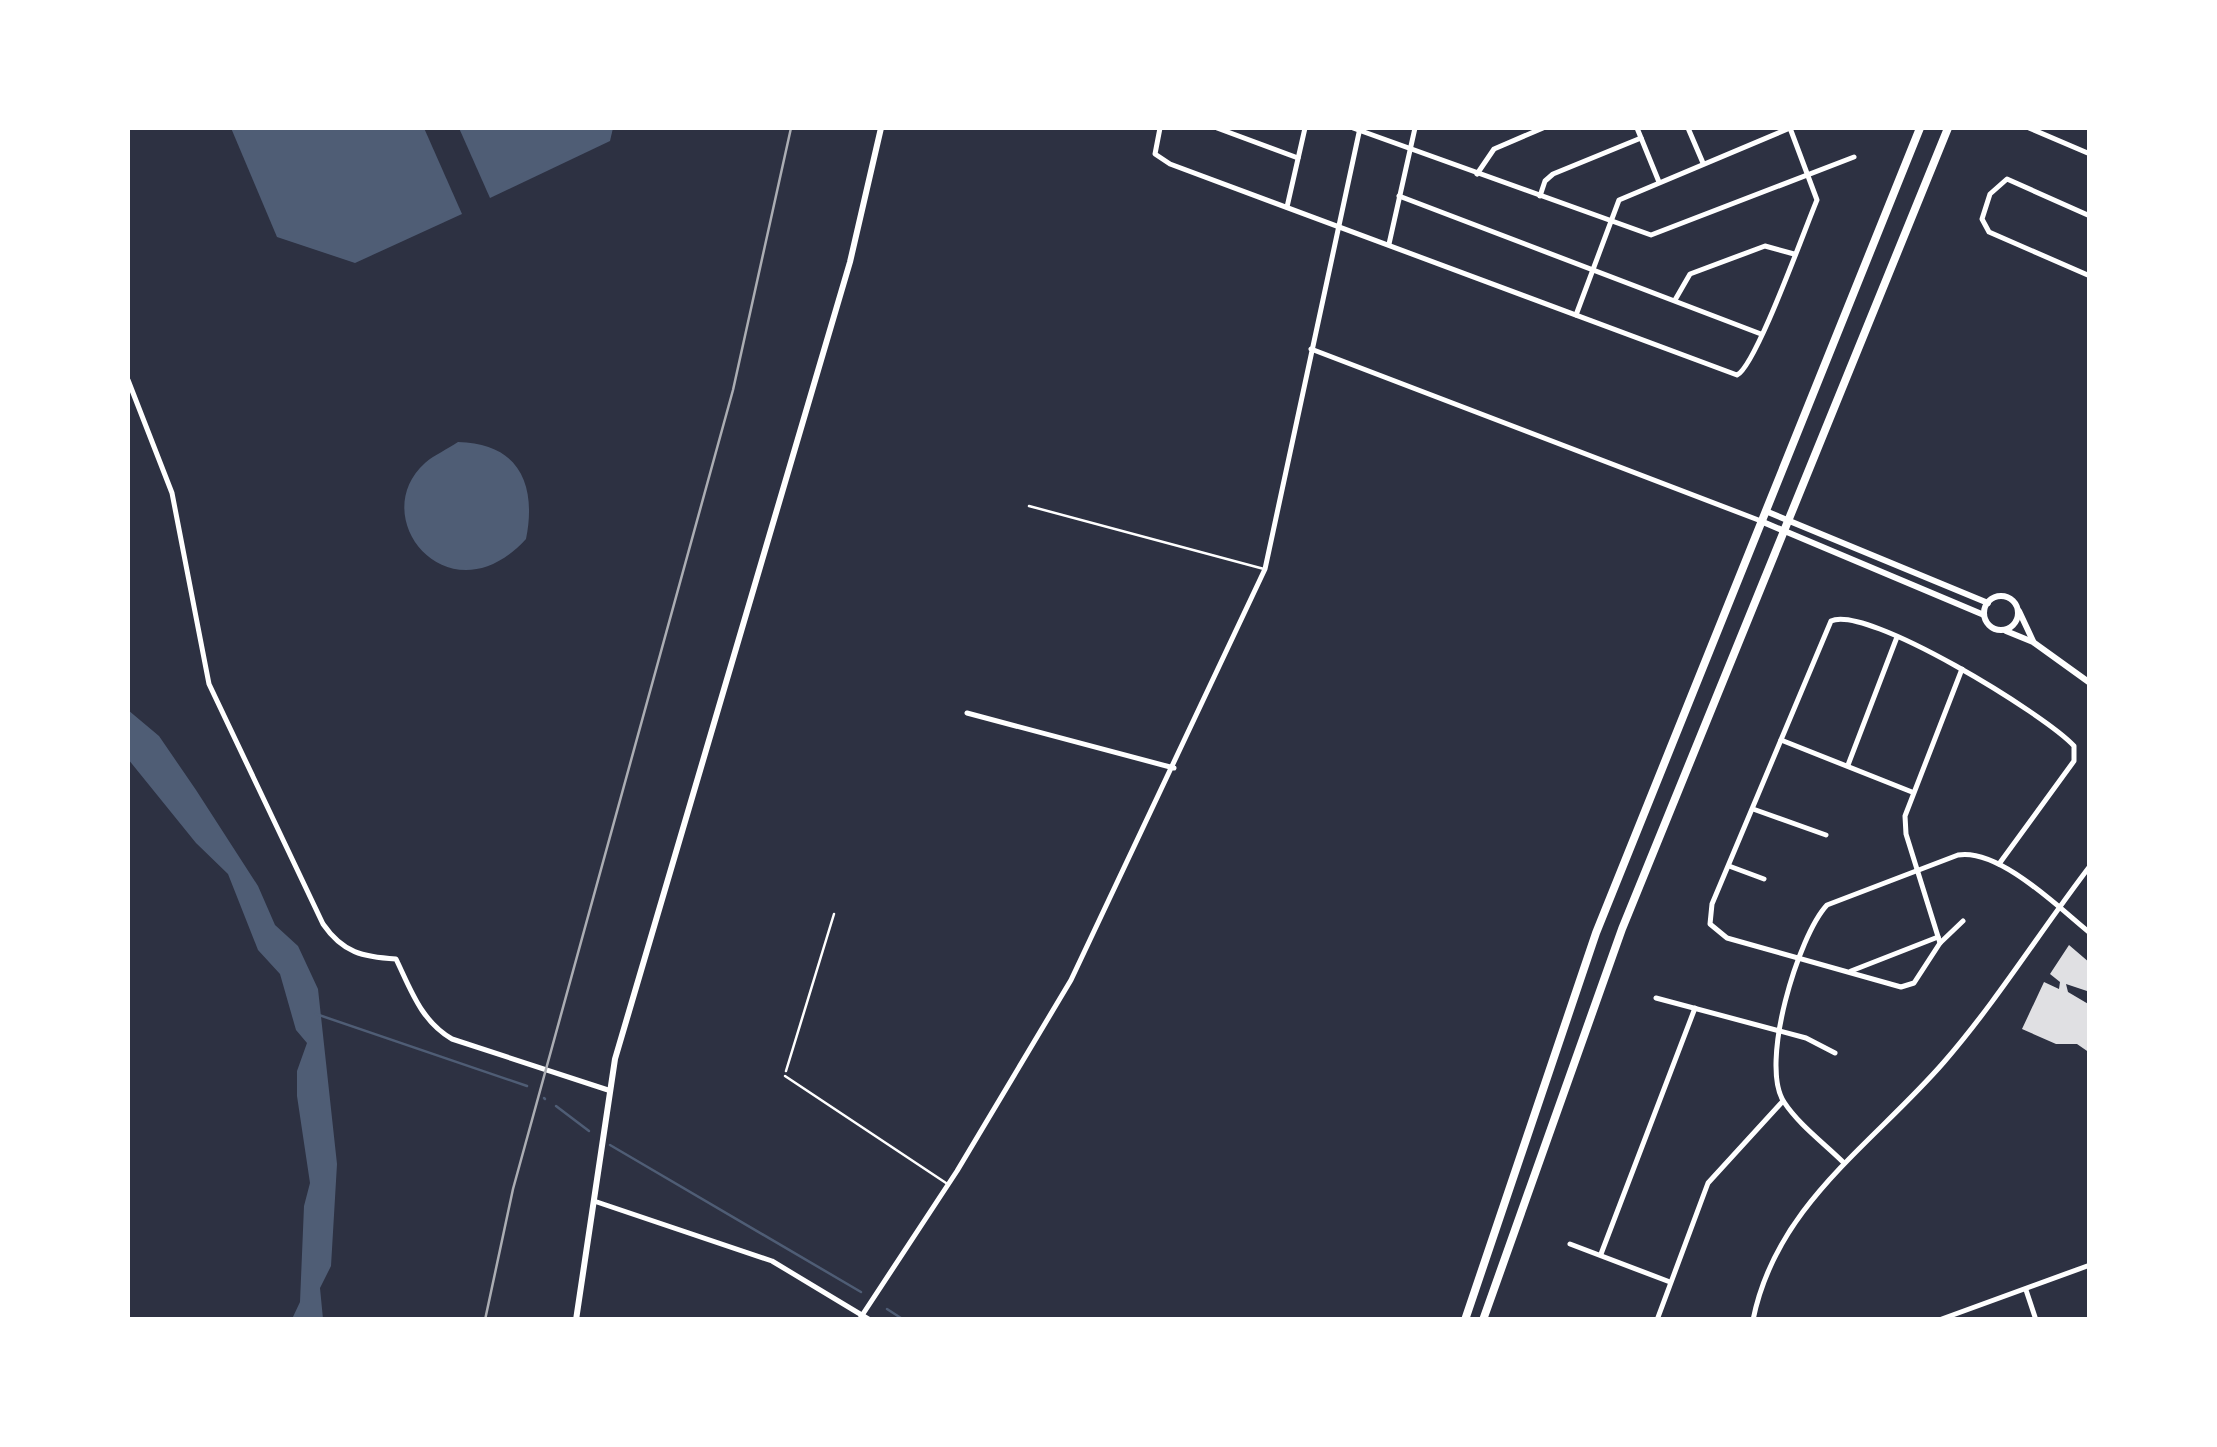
<svg xmlns="http://www.w3.org/2000/svg" width="2217" height="1447" font-family="Karla,sans-serif">
	<rect width="100%" height="100%" fill="#2d3142"/>
	<g fill="#4f5d75">
		<polygon points="231,128 424,128 462,214 355,263 277,237"/>
		<polygon points="459,128 613,128 610,141 490,198"/>
		<path d="M458,442C519,443 537,485 526,539C450,622 364,518 425,463C434,455 448,449 458,442Z"/>
		<polygon points="128,710 159,736 196,790 258,886 275,925 298,946 318,989 337,1164 331,1266 320,1288 323,1319 292,1319 300,1302 304,1206 310,1183 297,1096 297,1071 307,1043 296,1030 280,974 258,950 228,874 196,843 128,759"/>
	</g>
	<g fill="none" stroke-linecap="round" stroke-linejoin="round">
		<g stroke="#4f5d75" stroke-width="2.5">
			<polyline points="316,1014 527,1086"/>
			<polyline points="544,1098 545,1099"/>
			<polyline points="556,1106 589,1131"/>
			<polyline points="610,1145 861,1292"/>
			<polyline points="887,1309 904,1320"/>
		</g>
	</g>
	<polygon fill="#e0e0e3" points="2069,945 2090,963 2090,992 2066,984 2068,992 2090,1005 2090,1053 2077,1044 2056,1044 2022,1029 2044,982 2059,989 2060,982 2050,974"/>
	<g fill="none" stroke-linecap="round" stroke-linejoin="round">
		<polyline stroke="#fff" stroke-width="2.5" points="786,1071 834,914"/>
		<g stroke="#fff" stroke-width="2.5">
			<polyline points="1029,506 1264,569"/>
			<polyline points="785,1076 946,1183"/>
		</g>
		<g stroke="#fff" stroke-width="5">
			<path d="M1160,128L1155,154L1170,164L1737,375C1756,366 1805,228 1817,200L1790,128"/>
			<polyline points="1217,128 1298,158"/>
			<polyline points="1353,128 1651,235 1854,157"/>
			<polyline points="1637,128 1659,182"/>
			<polyline points="1688,128 1703,163"/>
			<polyline points="2029,128 2090,154"/>
			<polyline points="1477,174 1494,149 1543,128"/>
			<polyline points="1399,196 1761,334"/>
			<polyline points="1540,196 1545,181 1553,174 1641,138"/>
			<polyline points="1287,207 1305,128"/>
			<polyline points="2090,216 2007,179 1990,194 1982,219 1989,232 2090,276"/>
			<polyline points="1389,244 1415,128"/>
			<polyline points="1675,300 1690,274 1765,246 1794,254"/>
			<polyline points="1576,315 1619,200 1790,128"/>
			<polyline points="1311,349 1761,521"/>
			<path d="M128,380L172,493L209,684L323,924C343,953 363,957 396,959C411,990 421,1021 452,1039L608,1090"/>
			<polyline points="967,713 1174,768"/>
			<polyline points="1781,740 1912,792"/>
			<polyline points="1848,765 1897,637"/>
			<polyline points="1753,809 1826,835"/>
			<polyline points="1729,866 1764,879"/>
			<path d="M1963,921L1940,943L1914,983L1901,987L1727,938L1710,924L1712,904L1831,621C1866,604 2046,715 2074,746V761L1999,864"/>
			<polyline points="1940,943 1906,834 1905,816 1962,669"/>
			<polyline points="1851,971 1938,937"/>
			<polyline points="1656,998 1806,1038 1835,1053"/>
			<path d="M1844,1163C1825,1144 1799,1125 1784,1102C1759,1065 1798,936 1827,905L1958,855C1999,848 2059,908 2090,933"/>
			<polyline points="594,1201 772,1261 870,1320"/>
			<polyline points="1570,1244 1670,1282"/>
			<polyline points="1601,1254 1695,1008"/>
			<polyline points="2026,1290 2036,1320"/>
			<polyline points="859,1320 957,1171 1071,980 1265,569 1360,128"/>
			<polyline points="1657,1320 1708,1183 1783,1101"/>
			<path d="M1753,1320C1776,1205 1872,1145 1944,1062C1997,1001 2041,930 2090,866"/>
			<polyline points="1939,1320 2090,1265"/>
		</g>
		<g stroke="#fff" stroke-width="6">
			<polyline points="1768,512 1988,603"/>
			<polyline points="1763,522 1984,615"/>
			<circle cx="2001" cy="613" r="17"/>
			<polyline points="2019,611 2033,641"/>
			<polyline points="2006,631 2033,642 2090,683"/>
			<polyline points="576,1320 615,1059 850,262 881,128"/>
		</g>
		<g stroke="#fff" stroke-width="8">
			<polyline points="1465,1320 1596,933 1920,128"/>
			<polyline points="1483,1320 1622,929 1948,128"/>
		</g>
		<polyline stroke="#abadb3" stroke-width="2.5" points="485,1320 513,1189 733,390 791,128"/>
	</g>
	<rect width="2217" height="1447" fill="none" stroke="#ffffff" stroke-width="260"/>
</svg>
